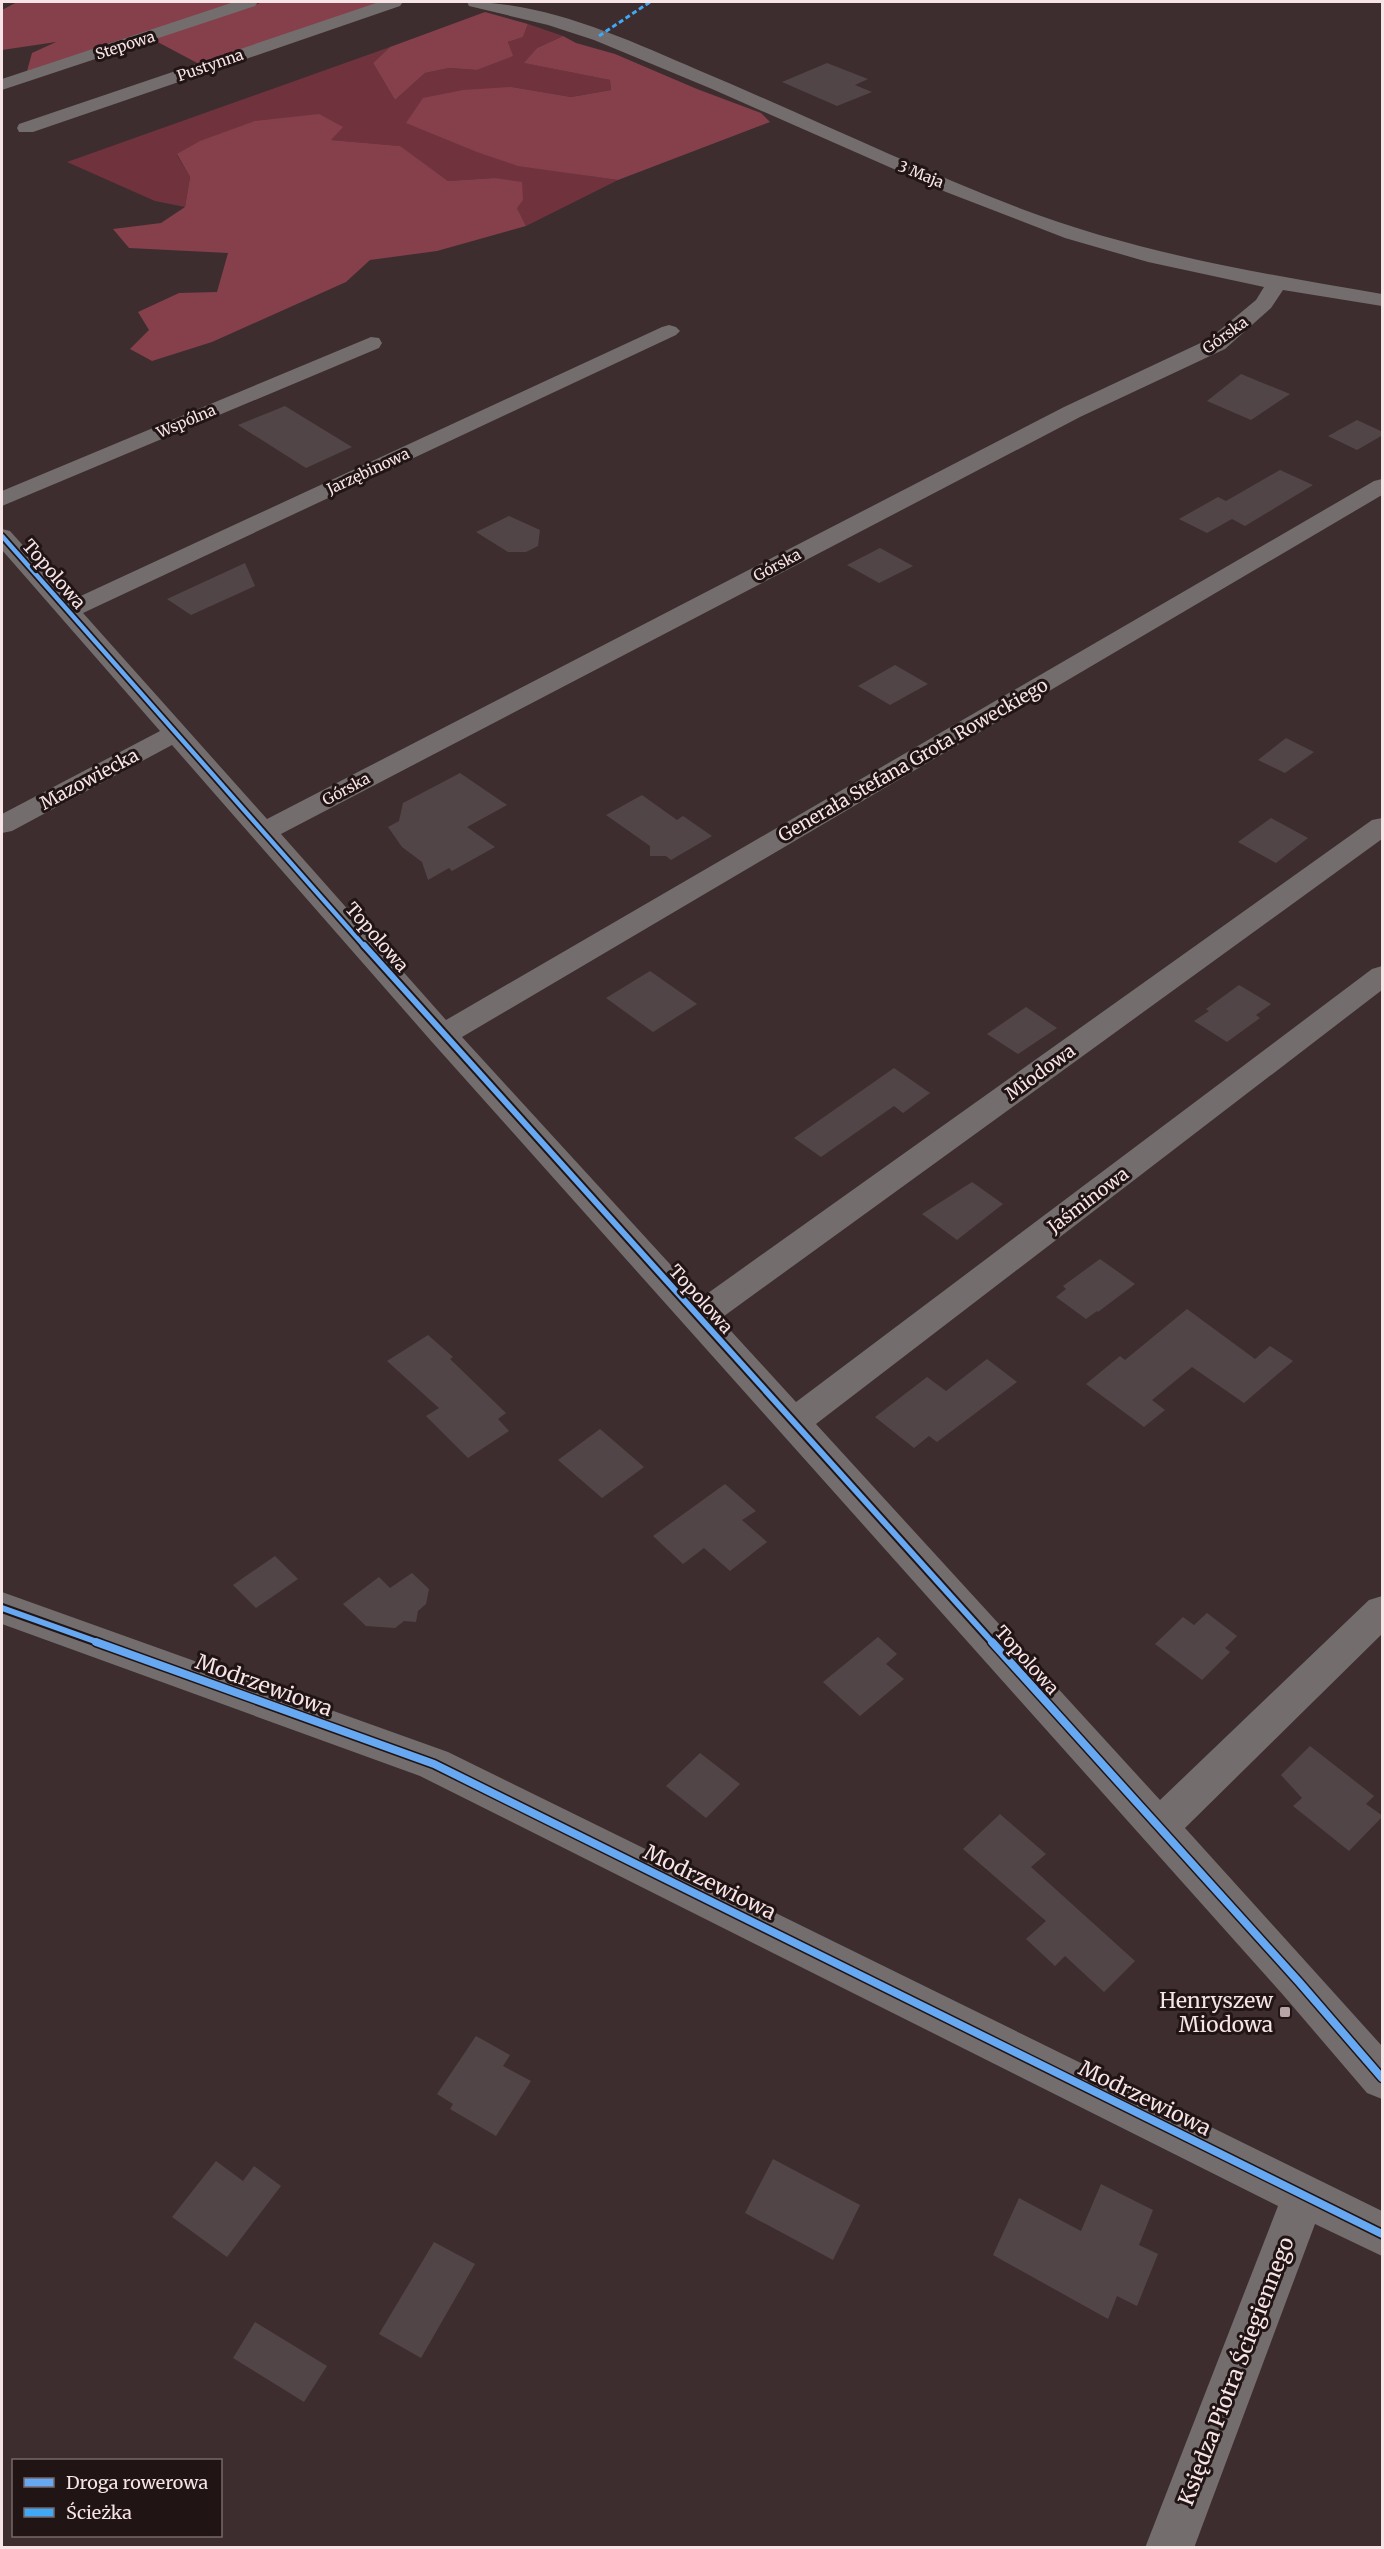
<svg xmlns="http://www.w3.org/2000/svg" width="1384" height="2549" font-family="Merriweather,serif">
	<rect width="100%" height="100%" fill="#3d2d2f"/>
	<polygon fill="#70333e" points="528,24 563,36 537,48 525,63 610,80 611,90 571,97 512,87 571,173 618,180 526,226 517,208 494,178 448,181 399,146 330,140 177,155 190,177 185,207 155,201 67,162 390,47 373,63 395,100 425,73 449,68 477,70 512,56 508,42 523,37"/>
	<g fill="#85404c">
		<polygon points="17,2 237,2 27,71 32,53 56,42 2,50 2,10"/>
		<polygon points="263,2 385,2 201,65 152,39"/>
		<polygon points="485,12 528,24 523,37 508,42 513,56 477,70 449,68 425,73 395,100 373,63 390,47"/>
		<polygon points="563,36 576,43 615,54 697,89 761,113 770,122 618,180 518,166 477,152 406,123 423,98 463,90 512,87 571,97 611,90 610,80 524,63 537,48"/>
		<polygon points="319,114 343,127 331,140 400,146 448,181 494,178 522,182 523,200 517,208 526,226 437,251 370,260 346,282 212,342 152,361 130,349 149,330 138,312 179,293 217,292 228,253 129,248 113,229 161,223 185,207 190,177 177,154 200,141 255,121"/>
	</g>
	<g fill="#524547">
		<polygon points="827,63 868,79 855,85 872,92 837,106 782,82"/>
		<polygon points="1241,374 1290,394 1251,420 1207,401"/>
		<polygon points="285,406 352,447 306,468 238,425"/>
		<polygon points="1357,420 1383,432 1383,435 1357,450 1328,436"/>
		<polygon points="1280,470 1313,485 1245,526 1232,519 1207,533 1179,519 1218,497 1226,501"/>
		<polygon points="509,516 540,530 538,546 526,552 508,552 476,532"/>
		<polygon points="880,548 913,566 879,583 847,565"/>
		<polygon points="245,563 255,586 191,615 167,599"/>
		<polygon points="895,665 928,684 890,705 858,686"/>
		<polygon points="1286,738 1314,752 1285,773 1258,760"/>
		<polygon points="460,773 507,805 467,827 495,847 452,871 449,868 428,880 422,862 402,847 388,827 399,821 403,803"/>
		<polygon points="642,795 677,820 683,816 712,836 671,860 666,856 650,856 650,846 606,815"/>
		<polygon points="1271,818 1308,838 1276,863 1238,842"/>
		<polygon points="650,971 697,1004 653,1032 606,998"/>
		<polygon points="1239,985 1271,1004 1256,1015 1260,1018 1227,1042 1194,1021 1209,1011 1206,1009"/>
		<polygon points="1026,1007 1057,1028 1018,1054 987,1034"/>
		<polygon points="894,1068 930,1093 903,1113 894,1106 821,1157 794,1138"/>
		<polygon points="972,1182 1003,1204 957,1240 922,1214"/>
		<polygon points="1100,1259 1135,1284 1098,1312 1097,1311 1086,1319 1056,1297 1066,1289 1063,1286"/>
		<polygon points="1187,1309 1255,1359 1270,1346 1293,1361 1244,1403 1192,1367 1152,1400 1165,1410 1144,1427 1086,1384 1120,1356 1125,1360"/>
		<polygon points="428,1335 453,1357 450,1359 506,1413 498,1419 509,1431 468,1458 426,1416 439,1408 387,1361"/>
		<polygon points="987,1359 1017,1382 937,1442 929,1436 914,1448 875,1417 927,1377 946,1391"/>
		<polygon points="600,1429 644,1467 602,1498 558,1460"/>
		<polygon points="725,1484 756,1511 742,1520 767,1542 730,1571 704,1548 683,1564 653,1536"/>
		<polygon points="275,1556 298,1579 256,1608 233,1585"/>
		<polygon points="412,1573 429,1589 426,1604 418,1611 416,1622 404,1621 395,1628 366,1626 343,1604 379,1577 390,1588"/>
		<polygon points="1207,1613 1237,1636 1225,1648 1230,1652 1202,1680 1155,1644 1183,1617 1194,1625"/>
		<polygon points="878,1637 897,1654 886,1664 904,1679 860,1716 823,1682"/>
		<polygon points="1310,1746 1374,1796 1366,1804 1383,1816 1349,1851 1293,1806 1302,1798 1281,1775"/>
		<polygon points="700,1753 740,1784 706,1818 666,1786"/>
		<polygon points="1000,1814 1046,1854 1031,1867 1135,1961 1104,1992 1065,1956 1055,1966 1026,1939 1046,1921 963,1849"/>
		<polygon points="476,2036 510,2055 503,2066 531,2081 496,2136 450,2109 453,2104 437,2094"/>
		<polygon points="773,2159 860,2205 833,2260 745,2213"/>
		<polygon points="216,2161 243,2181 254,2166 281,2186 227,2257 172,2217"/>
		<polygon points="1101,2184 1153,2210 1139,2245 1158,2254 1137,2306 1117,2296 1108,2319 993,2255 1019,2198 1081,2231"/>
		<polygon points="434,2242 475,2264 421,2358 379,2334"/>
		<polygon points="255,2322 327,2366 304,2402 233,2358"/>
	</g>
	<g fill="none" stroke-linecap="round" stroke-linejoin="round">
		<g fill="#736d6d" fill-rule="evenodd">
			<polygon points="234,2 258,2 255,6 2,90 2,79"/>
			<polygon points="379,2 403,2 400,6 33,132 19,132 17,128 19,124"/>
			<path d="M467,2C547,2 626,39 698,70C805,115 910,166 1019,208C1141,254 1255,272 1382,294V306L1283,290L1271,308L1225,349L1080,417L281,834L446,1020L1374,481L1382,479V495L462,1037L701,1298L1372,820L1382,818V839L720,1319L796,1402L1372,969L1382,966V990L816,1424L1160,1800L1369,1600L1382,1596V1634L1185,1828L1382,2046V2099L1367,2093L1284,1996L432,1042L172,745L12,831L2,833V814L160,731L2,550V529L10,531L72,600L662,327L669,325L676,327L680,331L676,335L83,613L267,819L1064,407L1209,339L1256,300L1264,287L1148,262L1065,238L946,192L712,89L594,40L548,25L469,6Z"/>
			<polygon points="371,337 379,338 382,343 379,348 2,506 2,491"/>
			<polygon points="2,1592 448,1752 1382,2211 1382,2256 1315,2224 1194,2548 1145,2548 1278,2206 420,1776 2,1624"/>
		</g>
		<polyline stroke="#3fa9f5" stroke-width="3" stroke-dasharray="5 3" stroke-linecap="butt" points="599,36 650,2"/>
		<g stroke="#211415" stroke-width="8">
			<polyline id="cycleway-far2" points="2,536 365,947"/>
		</g>
		<g stroke="#211415" stroke-width="10">
			<g id="cycleway-far1">
				<polyline points="364,945 993,1643"/>
				<polyline points="2,1608 100,1643"/>
			</g>
		</g>
		<g stroke="#211415" stroke-width="11">
			<g id="cycleway">
				<polyline points="96,1642 434,1764 1382,2234"/>
				<polyline points="992,1642 1299,1982 1382,2078"/>
			</g>
		</g>
		<use href="#cycleway-far2" stroke="#66a8f1" stroke-width="4.5"/>
		<use href="#cycleway-far1" stroke="#66a8f1" stroke-width="6"/>
		<use href="#cycleway" stroke="#66a8f1" stroke-width="8"/>
	</g>
	<rect fill="#b6a4a6" stroke="#211415" stroke-width="2" x="1279" y="2006" width="12" height="12" rx="3"/>
	<g text-anchor="middle" dominant-baseline="central" stroke-width="6" stroke-linejoin="round" paint-order="stroke">
		<g font-size="15" fill="#f7e4e6" stroke="#211415">
			<text transform="translate(125 45) rotate(-18)">Stepowa</text>
			<text transform="translate(210 65) rotate(-19)">Pustynna</text>
			<text transform="translate(921 174) rotate(22)">3 Maja</text>
			<text transform="translate(1225 335) rotate(-36)">Górska</text>
			<text transform="translate(186 421) rotate(-23)">Wspólna</text>
			<text transform="translate(368 471) rotate(-25)">Jarzębinowa</text>
			<text transform="translate(777 565) rotate(-28)">Górska</text>
			<text transform="translate(346 789) rotate(-28)">Górska</text>
		</g>
		<g font-size="18" fill="#f7e4e6" stroke="#211415">
			<text transform="translate(54 574) rotate(49)">Topolowa</text>
			<text transform="translate(913 760) rotate(-30)">Generała Stefana Grota Roweckiego</text>
			<text transform="translate(89 779) rotate(-28)">Mazowiecka</text>
			<text transform="translate(377 937) rotate(49)">Topolowa</text>
			<text transform="translate(1040 1072) rotate(-36)">Miodowa</text>
			<text transform="translate(1088 1200) rotate(-37)">Jaśminowa</text>
			<text transform="translate(701 1299) rotate(48)">Topolowa</text>
			<text transform="translate(1027 1660) rotate(48)">Topolowa</text>
		</g>
		<g font-size="21" fill="#f7e4e6" stroke="#211415">
			<text transform="translate(264 1685) rotate(20)">Modrzewiowa</text>
			<text transform="translate(710 1882) rotate(26)">Modrzewiowa</text>
			<text transform="translate(1145 2098) rotate(26)">Modrzewiowa</text>
			<text transform="translate(1236 2371) rotate(-69)">Księdza Piotra Ściegiennego</text>
		</g>
		<g font-size="21" fill="#f7e4e6" stroke="#211415" text-anchor="end">
			<text x="1273" y="2000">Henryszew<tspan x="1273" dy="24">Miodowa</tspan></text>
		</g>
	</g>
	<rect width="1384" height="2549" fill="none" stroke="#f7e4e6" stroke-width="6"/>
	<rect x="12" y="2459" width="210" height="78" fill="#211415" stroke="#776769" stroke-width="1.5"/>
	<rect x="24" y="2478" width="30" height="9" fill="#66a8f1" stroke="#776769" stroke-width="1.5"/>
	<text x="66" y="2489" font-size="18" fill="#f7e4e6">Droga rowerowa</text>
	<rect x="24" y="2508" width="30" height="9" fill="#3fa9f5" stroke="#776769" stroke-width="1.5"/>
	<text x="66" y="2519" font-size="18" fill="#f7e4e6">Ścieżka</text>
</svg>
